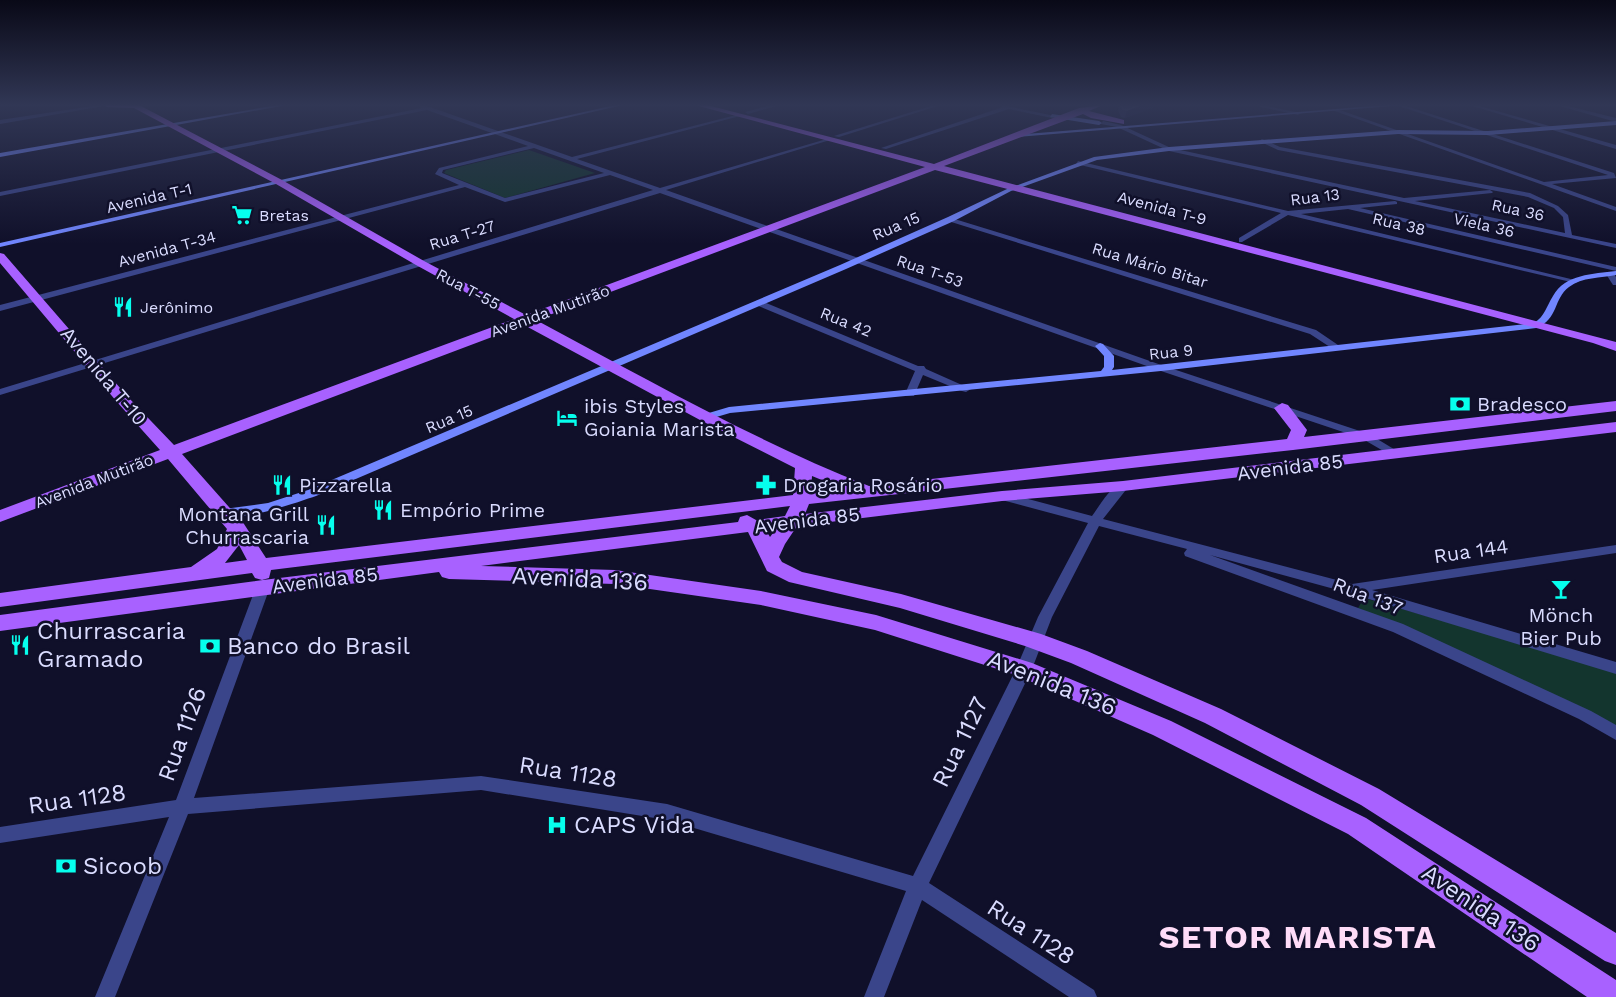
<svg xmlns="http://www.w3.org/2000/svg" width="1616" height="997" font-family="'Work Sans',sans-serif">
	<rect width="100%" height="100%" fill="#10102a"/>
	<g fill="#13352e">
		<polygon points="529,150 595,173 505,198 444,173 446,170"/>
		<polygon points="1364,598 1616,671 1616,727 1579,706 1358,608"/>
	</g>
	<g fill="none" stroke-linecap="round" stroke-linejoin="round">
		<g fill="#3a458a" fill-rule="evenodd">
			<polygon points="99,105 110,105 0,124 0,120"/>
			<path d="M417,105L430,107L572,157L740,114V116L577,159L660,188L830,138V140L666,190L1164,366L1369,434L1402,454L1400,456H1392L1361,438L1158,370L660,193L0,395V389L653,190L610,175L505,202L465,187L0,311V305L459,185L435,174L439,168L528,146L427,110L0,196V192L422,108ZM534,148L604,173L505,198L442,173L443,170Z"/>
			<polygon points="772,105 780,105 748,114 745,112"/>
			<polygon points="934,105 941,105 839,137 834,136"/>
			<polygon points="1002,105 1055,116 1052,118 1009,109 886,149 881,148 1003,107 1000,106"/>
			<polygon points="1252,105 1262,105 1301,113 1298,115"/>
			<polygon points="1396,105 1403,105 1614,173 1616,178 1552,184 1616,207 1616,211 1332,110 1337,109 1544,182 1608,175"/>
			<polygon points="1469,105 1476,105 1616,145 1616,149"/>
			<polygon points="1556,105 1564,105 1616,118 1616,122"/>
			<polygon points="1103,121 1121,125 1171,148 1404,198 1490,190 1493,192 1492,193 1415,201 1565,233 1563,217 1554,208 1528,197 1278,150 1259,141 1262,139 1280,147 1530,193 1558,206 1568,215 1572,235 1616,244 1616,248 1169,151 1117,127 1101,124"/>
			<polygon points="1078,161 1288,211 1395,201 1397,202 1397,204 1360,208 1616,267 1616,271 1348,209 1301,214 1579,281 1575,283 1288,215 1242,242 1239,242 1239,238 1281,213 1076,164"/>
			<polygon points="948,217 1316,330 1341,347 1336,350 1333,349 1310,334 948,221"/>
			<polygon points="1607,272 1613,272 1616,277 1616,285 1613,285 1606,274"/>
			<polygon points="759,300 918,366 924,366 926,369 971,389 966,392 962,391 923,375 914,396 906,396 905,394 915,371 756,305 756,301"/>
			<path d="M1123,482L1129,486L1103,519L1352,584L1616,545V553L1372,590L1616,662V674L1349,593L1210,555L1403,624L1591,711L1616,725V740L1579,719L1393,632L1185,556L1184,553L1187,549L1099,526L1052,617L1032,669L929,883L1094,990L1097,997H1069L922,900L884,997H864L906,891L667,820L481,790L188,814L115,997H95L169,817L0,843V827L176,800L256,587L258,584H268L270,587L194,798L481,776L667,804L913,876L1016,669L1038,617L1088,523L998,499L996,496L1002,492L1092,516C1100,505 1110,487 1123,482Z"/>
		</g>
		<g fill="#7186ff" fill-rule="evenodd">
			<polygon points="277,105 287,105 0,157 0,153"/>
			<polygon points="615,105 623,105 0,247 0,243"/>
			<polygon points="1385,105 1404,105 1017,137 1014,135"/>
			<polygon points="1052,114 1099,121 1102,123 1099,125 1050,117"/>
			<path d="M1616,121V125L1488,135L1398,134L1169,151L1097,160L1011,191L954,221L846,269L316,496C298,502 232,526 218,513L224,509L268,503L308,490L840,265L948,217L1007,189L1094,157L1169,147L1398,130L1488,131Z"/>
			<path d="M1616,271V275C1601,278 1582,277 1569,287C1553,299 1559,319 1536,328L1161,371L730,413L706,420L701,417L702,415L729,407L1101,371L1104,367V356L1095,346L1100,343L1103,344L1114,356V367L1112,370L1534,323C1545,316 1546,307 1553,296C1565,274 1593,274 1616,271Z"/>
		</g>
		<path fill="#a861ff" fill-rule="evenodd" d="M103,105H139L282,180L424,261L526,315L925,167L695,105H707L934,164L1079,108L1103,105L1089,111L1124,120V124L1091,118L1083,114L944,166L1616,342V351L1593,343L935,170L536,320C645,378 753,440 869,486L1287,439L1291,430L1274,408L1282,403L1288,405L1307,430L1304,437L1616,401V411L1293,450L809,504L805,514L1002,491L1123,481L1616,422V432L1123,491L1002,501L797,526L785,544L779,557L782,562L802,572L901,594L1041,634L1087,651L1221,709L1379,789L1616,933V965L1605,961L1361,805L1205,723L1071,663L1025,646L900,608L789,582L767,571L748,532L481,566L615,570L761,591L876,615L1032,663L1171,721L1366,818L1616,980V997H1587L1348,834L1153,735L1016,675L875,630L761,605L615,584L449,579L442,577L439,572L0,631V615L263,580L738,522L740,517L747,515L756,520L785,516L790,506L271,570L269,578L262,580L255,578L252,573L0,607V593L191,567L217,549L227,529L168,459L0,522V510L160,450L117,402L0,263V253L4,254L127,396L174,445L514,319L416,265L276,184L134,108L107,107ZM524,325L700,420L795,468L793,495L266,558L244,524L182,454ZM812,476L844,489L811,493ZM776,529L770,537L766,530ZM239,545L247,560L225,563Z"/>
	</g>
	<polygon fill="#2a2959" points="1119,105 1160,105 1125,118 1121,117 1118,110"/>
	<polygon fill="#18173e" points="1141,105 1160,105 1125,118 1127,110"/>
	<polygon fill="#3d3d6a" stroke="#565682" stroke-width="1.5" points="1121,105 1141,105 1127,110 1123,109"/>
	<linearGradient id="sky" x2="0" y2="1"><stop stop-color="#090917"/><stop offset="0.43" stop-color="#313755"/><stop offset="1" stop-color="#313755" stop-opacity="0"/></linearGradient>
	<rect width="1616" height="244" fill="url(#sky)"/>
	<defs>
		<g id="supermarket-bare" transform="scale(1.62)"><path d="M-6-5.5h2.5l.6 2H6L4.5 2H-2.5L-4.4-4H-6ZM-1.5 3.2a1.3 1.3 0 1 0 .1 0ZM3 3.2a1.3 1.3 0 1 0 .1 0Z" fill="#06ffed" stroke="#10102a" stroke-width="2.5" paint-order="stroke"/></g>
		<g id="restaurant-bare" transform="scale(1.62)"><path d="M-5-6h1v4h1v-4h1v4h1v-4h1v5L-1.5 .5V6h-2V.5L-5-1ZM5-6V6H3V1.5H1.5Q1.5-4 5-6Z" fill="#06ffed" stroke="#10102a" stroke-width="2.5" paint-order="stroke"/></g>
		<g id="bank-bare" transform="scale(1.62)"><path d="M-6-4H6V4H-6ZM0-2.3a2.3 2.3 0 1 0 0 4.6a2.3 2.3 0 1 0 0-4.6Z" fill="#06ffed" stroke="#10102a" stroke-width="2.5" paint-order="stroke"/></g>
		<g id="hotel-bare" transform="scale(1.62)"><path d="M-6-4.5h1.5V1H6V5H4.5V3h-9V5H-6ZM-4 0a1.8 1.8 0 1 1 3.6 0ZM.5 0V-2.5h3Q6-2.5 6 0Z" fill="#06ffed" stroke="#10102a" stroke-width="2.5" paint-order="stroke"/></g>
		<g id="pharmacy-bare" transform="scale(1.62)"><path d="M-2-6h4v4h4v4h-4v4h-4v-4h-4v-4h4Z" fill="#06ffed" stroke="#10102a" stroke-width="2.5" paint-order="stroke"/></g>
		<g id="bar-bare" transform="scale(1.62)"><path d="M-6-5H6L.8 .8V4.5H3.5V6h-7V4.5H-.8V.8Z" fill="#06ffed" stroke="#10102a" stroke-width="2.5" paint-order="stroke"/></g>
		<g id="hospital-bare" transform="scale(1.62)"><path d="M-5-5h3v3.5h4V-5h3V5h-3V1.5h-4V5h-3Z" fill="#06ffed" stroke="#10102a" stroke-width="2.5" paint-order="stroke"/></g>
	</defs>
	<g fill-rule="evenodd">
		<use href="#supermarket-bare" x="242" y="215"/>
		<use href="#restaurant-bare" x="123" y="307"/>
		<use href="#bank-bare" x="1460" y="404"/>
		<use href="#hotel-bare" x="567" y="418"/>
		<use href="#restaurant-bare" x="282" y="485"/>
		<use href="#pharmacy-bare" x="766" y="485"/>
		<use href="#restaurant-bare" x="383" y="510"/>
		<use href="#restaurant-bare" x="326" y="525"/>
		<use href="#bar-bare" x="1561" y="589"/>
		<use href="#restaurant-bare" x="20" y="645"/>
		<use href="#bank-bare" x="210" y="646"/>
		<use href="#hospital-bare" x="557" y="825"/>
		<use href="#bank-bare" x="66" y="866"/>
	</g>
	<g text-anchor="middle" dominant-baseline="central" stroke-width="5" stroke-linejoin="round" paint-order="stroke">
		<g font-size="16" fill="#dadcff" stroke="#10102a">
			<text transform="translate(1315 197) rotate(-7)">Rua 13</text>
			<text transform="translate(149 198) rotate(-13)">Avenida T-1</text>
			<text transform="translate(1162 208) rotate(15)">Avenida T-9</text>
			<text transform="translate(1518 210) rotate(12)">Rua 36</text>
			<text transform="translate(1399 224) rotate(13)">Rua 38</text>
			<text transform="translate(1484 225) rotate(13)">Viela 36</text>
			<text transform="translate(896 226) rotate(-23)">Rua 15</text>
			<text transform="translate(462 235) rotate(-17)">Rua T-27</text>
			<text transform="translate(167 249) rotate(-15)">Avenida T-34</text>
			<text transform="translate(1150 265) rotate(17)">Rua Mário Bitar</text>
			<text transform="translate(930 271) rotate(19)">Rua T-53</text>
			<text transform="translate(468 289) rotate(28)">Rua T-55</text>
			<text transform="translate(550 311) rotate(-20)">Avenida Mutirão</text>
			<text transform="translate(846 322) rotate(22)">Rua 42</text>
			<text transform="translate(1171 352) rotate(-6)">Rua 9</text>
			<text transform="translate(449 419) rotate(-23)">Rua 15</text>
			<text transform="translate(94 481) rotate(-21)">Avenida Mutirão</text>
		</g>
		<g font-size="16" fill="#dadcff" stroke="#10102a" text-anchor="start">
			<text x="259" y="215">Bretas</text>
			<text x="140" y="307">Jerônimo</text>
		</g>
		<g font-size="20" fill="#dadcff" stroke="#10102a">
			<text transform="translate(104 376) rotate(50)">Avenida T-10</text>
			<text transform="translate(1290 467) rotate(-7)">Avenida 85</text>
			<text transform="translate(807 520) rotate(-7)">Avenida 85</text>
			<text transform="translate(1471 551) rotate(-8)">Rua 144</text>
			<text transform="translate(325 580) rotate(-7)">Avenida 85</text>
			<text transform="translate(1368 596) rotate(21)">Rua 137</text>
		</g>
		<g font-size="20" fill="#dadcff" stroke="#10102a" text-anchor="start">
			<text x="1477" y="404">Bradesco</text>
			<text x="584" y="406">ibis Styles<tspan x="584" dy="23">Goiania Marista</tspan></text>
			<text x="299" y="485">Pizzarella</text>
			<text x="783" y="485">Drogaria Rosário</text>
			<text x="400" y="510">Empório Prime</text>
			<text x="309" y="514" text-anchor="end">Montana Grill<tspan x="309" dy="23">Churrascaria</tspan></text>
			<text x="1561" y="615" text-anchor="middle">Mönch<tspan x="1561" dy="23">Bier Pub</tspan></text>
		</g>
		<g font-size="24" fill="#dadcff" stroke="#10102a">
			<text transform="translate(580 579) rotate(3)">Avenida 136</text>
			<text transform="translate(1052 683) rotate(22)">Avenida 136</text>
			<text transform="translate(182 734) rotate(-70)">Rua 1126</text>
			<text transform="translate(960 742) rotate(-64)">Rua 1127</text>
			<text transform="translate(568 772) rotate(9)">Rua 1128</text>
			<text transform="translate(77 799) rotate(-8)">Rua 1128</text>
			<text transform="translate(1481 908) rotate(34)">Avenida 136</text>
			<text transform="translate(1031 932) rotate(33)">Rua 1128</text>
		</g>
		<g font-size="24" fill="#dadcff" stroke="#10102a" text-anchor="start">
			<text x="37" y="631">Churrascaria<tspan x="37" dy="28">Gramado</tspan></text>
			<text x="227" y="646">Banco do Brasil</text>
			<text x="574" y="825">CAPS Vida</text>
			<text x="83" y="866">Sicoob</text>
		</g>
		<g font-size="32" font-weight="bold" letter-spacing="1.5" fill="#ffdcf8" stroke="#10102a">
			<text x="1298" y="937">SETOR MARISTA</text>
		</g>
	</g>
</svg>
